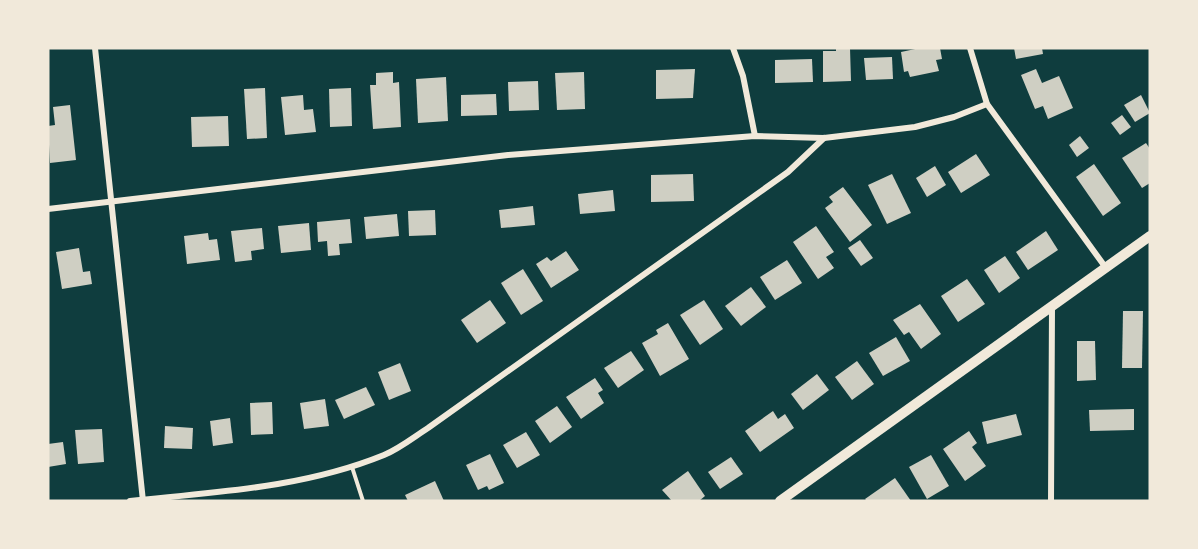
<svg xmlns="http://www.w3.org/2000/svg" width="1198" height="549" font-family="'Exo 2',sans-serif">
	<rect width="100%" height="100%" fill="#0f3d3e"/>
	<g fill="#cfcfc3">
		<polygon points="836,48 850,48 851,81 823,82 823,51 836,51"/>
		<polygon points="920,48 940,48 942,59 936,60 939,71 910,77 908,71 904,72 901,52"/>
		<polygon points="1014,48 1042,48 1043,54 1016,59"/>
		<polygon points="892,57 893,79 866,80 864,58"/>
		<polygon points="812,59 813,82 775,83 775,60"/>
		<polygon points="695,69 693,98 656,99 656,70"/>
		<polygon points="1036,69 1042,83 1059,76 1073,108 1048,119 1043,106 1035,109 1021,75"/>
		<polygon points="393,72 393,83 399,82 401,127 373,129 370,85 376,85 376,73"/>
		<polygon points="584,72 585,109 557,110 555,73"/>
		<polygon points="446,77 448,121 418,123 416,79"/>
		<polygon points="538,81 539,110 509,111 508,82"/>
		<polygon points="265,88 267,138 247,139 244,89"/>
		<polygon points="351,88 352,126 330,127 329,89"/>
		<polygon points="496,94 497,115 461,116 461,95"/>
		<polygon points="303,95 304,110 313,109 316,132 285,135 281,97"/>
		<polygon points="1141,95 1150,113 1135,122 1124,105"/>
		<polygon points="70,105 76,160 50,163 48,126 55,125 53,107"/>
		<polygon points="1122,115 1131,127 1120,135 1111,123"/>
		<polygon points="228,116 229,146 192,147 191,117"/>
		<polygon points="1080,136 1089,148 1077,157 1069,145"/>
		<polygon points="1146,143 1150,149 1150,183 1142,188 1122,158"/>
		<polygon points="976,154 990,175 961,193 948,172"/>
		<polygon points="1094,164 1121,203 1103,216 1076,177"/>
		<polygon points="935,166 946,185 927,197 916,178"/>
		<polygon points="693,174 694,201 651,202 651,175"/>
		<polygon points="892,174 911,213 887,224 868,185"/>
		<polygon points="843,187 872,225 850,242 825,208 833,202 829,197"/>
		<polygon points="613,190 615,211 580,214 578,194"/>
		<polygon points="533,206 535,225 501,228 499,210"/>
		<polygon points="435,210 436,235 409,236 408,211"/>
		<polygon points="397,214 399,236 366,239 364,217"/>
		<polygon points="350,219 352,243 339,244 340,255 328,256 327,241 318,242 317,222"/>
		<polygon points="309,223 311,250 281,253 278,226"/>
		<polygon points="816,226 834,252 826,257 834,268 818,279 793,242"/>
		<polygon points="262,228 264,249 251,251 252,260 235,262 231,231"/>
		<polygon points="1046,231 1058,250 1028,270 1016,252"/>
		<polygon points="208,233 209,240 217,239 220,260 187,264 184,236"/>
		<polygon points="860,240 873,258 861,266 848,248"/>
		<polygon points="79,248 83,272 90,271 92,284 62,289 56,252"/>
		<polygon points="566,251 579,270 551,288 536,264 547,257 551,261"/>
		<polygon points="1005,256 1020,278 999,293 984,270"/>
		<polygon points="787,260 802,283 775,300 760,277"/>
		<polygon points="523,269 543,301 521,315 501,283"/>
		<polygon points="967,279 985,304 958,322 941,296"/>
		<polygon points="751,287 766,307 741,326 725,306"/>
		<polygon points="490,300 506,323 477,343 461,320"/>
		<polygon points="704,300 723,329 700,345 680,315"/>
		<polygon points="920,304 941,334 921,349 909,332 904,335 893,320"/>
		<polygon points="1123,311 1143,311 1142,368 1122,368"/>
		<polygon points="668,323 689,359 660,376 642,343 658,334 656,330"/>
		<polygon points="896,337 910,361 883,376 869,353"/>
		<polygon points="1077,341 1095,341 1096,380 1077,381"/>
		<polygon points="631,351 644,370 618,388 604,368"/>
		<polygon points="857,361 874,384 852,400 835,377"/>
		<polygon points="400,363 411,391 389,400 378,372"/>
		<polygon points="817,374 829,390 803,410 791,394"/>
		<polygon points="595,378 603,390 598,393 604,403 581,419 566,397"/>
		<polygon points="366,387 375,405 344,419 335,400"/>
		<polygon points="325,399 329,426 304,429 300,403"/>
		<polygon points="272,402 273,434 251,435 250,403"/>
		<polygon points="557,406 572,427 550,443 535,421"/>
		<polygon points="1134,409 1134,430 1090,431 1089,410"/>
		<polygon points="773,411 778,419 785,414 794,428 760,452 745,431"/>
		<polygon points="1016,414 1022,435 987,444 982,422"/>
		<polygon points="230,418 233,443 213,446 210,421"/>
		<polygon points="165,426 193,428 192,449 164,448"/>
		<polygon points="102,429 104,462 78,464 75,430"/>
		<polygon points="969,431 977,443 972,447 986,466 965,481 943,449"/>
		<polygon points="526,432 540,455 517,468 503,445"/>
		<polygon points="63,442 66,464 48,467 48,444"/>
		<polygon points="490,454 504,483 489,490 487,486 478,490 466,465"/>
		<polygon points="931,455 949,486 927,499 909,467"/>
		<polygon points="731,457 743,474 720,489 708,472"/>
		<polygon points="688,471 705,496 699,501 672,501 662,490"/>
		<polygon points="895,478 911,501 867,501 865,499"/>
		<polygon points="435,481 444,501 408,501 405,495"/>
	</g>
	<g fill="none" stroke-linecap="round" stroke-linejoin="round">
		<polyline stroke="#f1e9da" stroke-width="4" points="352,467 363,501"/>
		<g stroke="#f1e9da" stroke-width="6">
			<polyline points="95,48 143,501"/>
			<polyline points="733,48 743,76 755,136"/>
			<polyline points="970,48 987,104 1106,268"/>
			<polyline points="48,209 508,155 755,136 824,138 915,127 954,117 987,104"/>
			<path d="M130,501C216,492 303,488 384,455C399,449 414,437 428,428L788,172L824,138"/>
			<polyline points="1051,501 1052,307"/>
		</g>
		<polyline stroke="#f1e9da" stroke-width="10" points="780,501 1150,236"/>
	</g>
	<rect width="1198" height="549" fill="none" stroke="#f1e9da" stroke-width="99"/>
</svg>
